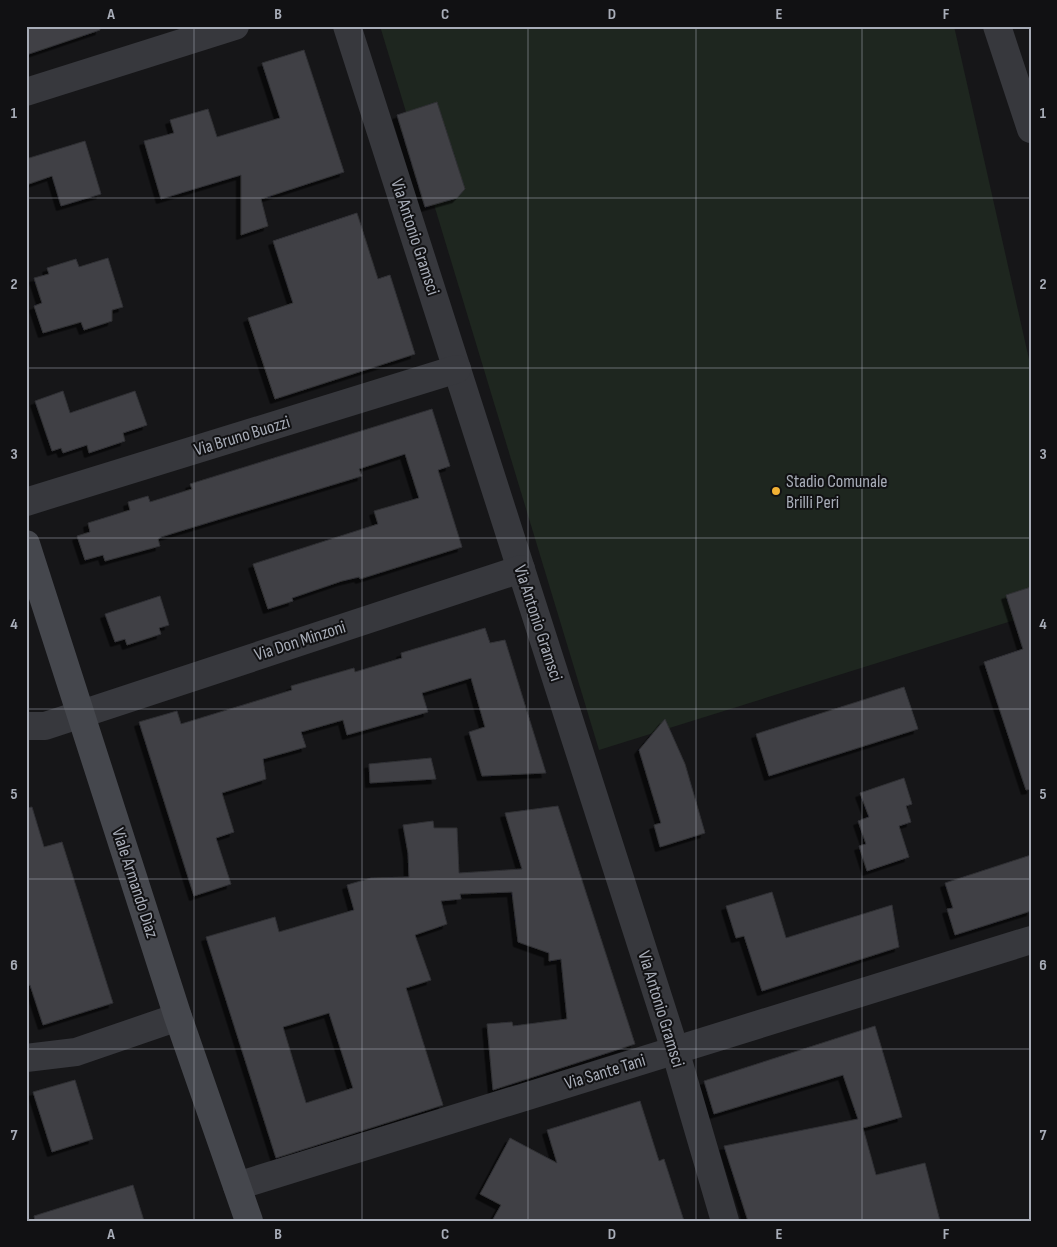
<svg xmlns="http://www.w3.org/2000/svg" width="1057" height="1247" font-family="'Sofia Sans Condensed',sans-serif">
	<defs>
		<filter id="shadow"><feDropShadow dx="-4.5" dy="4.5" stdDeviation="0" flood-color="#0009"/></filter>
	</defs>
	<rect width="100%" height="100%" fill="#161618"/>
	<polygon fill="#1e261f" points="380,26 954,26 1031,368 1031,615 599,750"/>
	<g fill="#404145" stroke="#303034" fill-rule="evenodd" filter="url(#shadow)">
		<polygon points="26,26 99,26 100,30 26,55"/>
		<polygon points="304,50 344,172 261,199 268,226 241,235 241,175 161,199 144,141 174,133 170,120 208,109 217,137 280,118 262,63"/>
		<polygon points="437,102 465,189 457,198 425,207 397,115"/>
		<polygon points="85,141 101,194 61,206 52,176 26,185 26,159"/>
		<polygon points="357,213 378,279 390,275 415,354 275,399 248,318 293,303 273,241"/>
		<polygon points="108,258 123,307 112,310 112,321 84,330 81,322 43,333 34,306 42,303 34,278 49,274 47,268 76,259 79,267"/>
		<polygon points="63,391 70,413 135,391 147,425 123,433 125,441 89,453 87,445 63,453 61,448 52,451 35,401"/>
		<polygon points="432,409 450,466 438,470 462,547 360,579 359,577 342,581 292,598 293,601 268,609 253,564 378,524 374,511 419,498 405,454 359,469 362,476 161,537 158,539 160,546 105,561 103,555 85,560 77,536 90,532 88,523 130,510 128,502 148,496 150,502 192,489 190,484"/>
		<polygon points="1031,587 1031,789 1026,790 984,662 1023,649 1006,595"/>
		<polygon points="160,596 169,625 159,628 161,634 127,645 125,639 115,642 105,614"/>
		<polygon points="485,628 490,643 505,640 546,773 482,776 469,732 485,727 471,678 422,693 428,712 347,735 343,720 301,732 306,747 263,759 266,779 222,793 234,832 216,838 231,884 194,896 139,722 177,711 181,724 292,690 291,686 354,668 355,672 402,658 401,653"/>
		<polygon points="904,687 918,729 769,776 756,734"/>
		<polygon points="665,719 685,764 705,833 660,847 654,825 661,823 639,750"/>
		<polygon points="431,758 436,779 370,783 369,764"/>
		<polygon points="904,778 912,804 906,806 911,822 899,826 909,857 867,871 859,846 866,844 858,821 869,817 860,793"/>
		<path d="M558,806L635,1044L493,1090L487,1024L512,1022L513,1026L567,1019L561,959L549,961V953L518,942L512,892L460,894L461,899L441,901L447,924L415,935L431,980L406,988L443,1105L276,1158L206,937L275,917L279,932L354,910L347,885L371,878L409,877L408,853L403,825L433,821L434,828H457L459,873L522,869L505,813ZM329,1013L353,1088L306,1103L283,1027Z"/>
		<polygon points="32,807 44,847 62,842 113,1003 43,1025 30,985 26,986 26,808"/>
		<polygon points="1031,855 1031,911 955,935 947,909 953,908 945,883"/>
		<polygon points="772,892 786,938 892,905 899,947 762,991 744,936 736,938 726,906"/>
		<polygon points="875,1026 902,1117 863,1128 876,1175 925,1163 940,1221 748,1221 724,1146 858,1119 843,1075 714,1114 704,1081"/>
		<polygon points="75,1080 93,1139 52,1152 33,1092"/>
		<polygon points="640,1101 659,1161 664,1159 684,1221 492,1221 501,1205 480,1194 510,1138 557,1163 547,1130"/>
		<polygon points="133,1185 144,1221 35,1221 34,1216"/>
	</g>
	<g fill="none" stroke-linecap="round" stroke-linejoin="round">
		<g stroke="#37383d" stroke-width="28">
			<polyline points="347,26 675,1050 725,1221"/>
			<polyline points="997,26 1031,129"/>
			<polyline points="26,92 235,26"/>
			<polyline points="26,502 457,369"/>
			<polyline points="26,726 45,726 521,569"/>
			<polyline points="26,1058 76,1052 178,1017"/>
			<polyline points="237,1186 1031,940"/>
		</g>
		<polyline stroke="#45474d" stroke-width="28" points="26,544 178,1017 249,1221"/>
	</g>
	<path fill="none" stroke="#a8adb8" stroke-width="1" stroke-opacity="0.55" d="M194,26V1221M362,26V1221M528,26V1221M696,26V1221M862,26V1221M26,198H1031M26,368H1031M26,538H1031M26,709H1031M26,879H1031M26,1049H1031"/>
	<circle fill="#f2b134" stroke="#111113" stroke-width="2" cx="776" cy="491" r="5"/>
	<g text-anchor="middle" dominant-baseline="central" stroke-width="4" stroke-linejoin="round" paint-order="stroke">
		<g font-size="18" fill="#a8adb8" stroke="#111113">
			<text transform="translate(415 237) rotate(72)">Via Antonio Gramsci</text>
			<text transform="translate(242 436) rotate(-17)">Via Bruno Buozzi</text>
			<text transform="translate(538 623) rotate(72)">Via Antonio Gramsci</text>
			<text transform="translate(300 641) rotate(-18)">Via Don Minzoni</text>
			<text transform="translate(135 883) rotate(72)">Viale Armando Diaz</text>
			<text transform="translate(661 1009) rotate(73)">Via Antonio Gramsci</text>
			<text transform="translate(605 1072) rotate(-17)">Via Sante Tani</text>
		</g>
		<g font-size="18" fill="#a8adb8" stroke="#111113" text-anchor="start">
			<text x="786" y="481">Stadio Comunale<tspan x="786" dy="21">Brilli Peri</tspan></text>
		</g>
	</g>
	<rect width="1057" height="1247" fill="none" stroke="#111113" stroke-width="55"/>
	<rect x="28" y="28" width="1002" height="1192" fill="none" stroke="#a8adb8" stroke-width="2"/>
	<g font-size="16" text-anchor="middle" font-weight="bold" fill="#a8adb8">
		<text x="111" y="19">A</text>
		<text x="278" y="19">B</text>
		<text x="445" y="19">C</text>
		<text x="612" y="19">D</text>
		<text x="779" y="19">E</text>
		<text x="946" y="19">F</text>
		<text x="14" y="118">1</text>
		<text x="1043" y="118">1</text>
		<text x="14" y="289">2</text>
		<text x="1043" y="289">2</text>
		<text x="14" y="459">3</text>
		<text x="1043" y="459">3</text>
		<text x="14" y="629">4</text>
		<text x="1043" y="629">4</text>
		<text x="14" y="799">5</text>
		<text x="1043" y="799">5</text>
		<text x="14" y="970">6</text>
		<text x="1043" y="970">6</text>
		<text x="14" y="1140">7</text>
		<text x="1043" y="1140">7</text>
		<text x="111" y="1239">A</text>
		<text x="278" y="1239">B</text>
		<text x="445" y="1239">C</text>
		<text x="612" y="1239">D</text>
		<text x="779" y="1239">E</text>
		<text x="946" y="1239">F</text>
	</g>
</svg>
